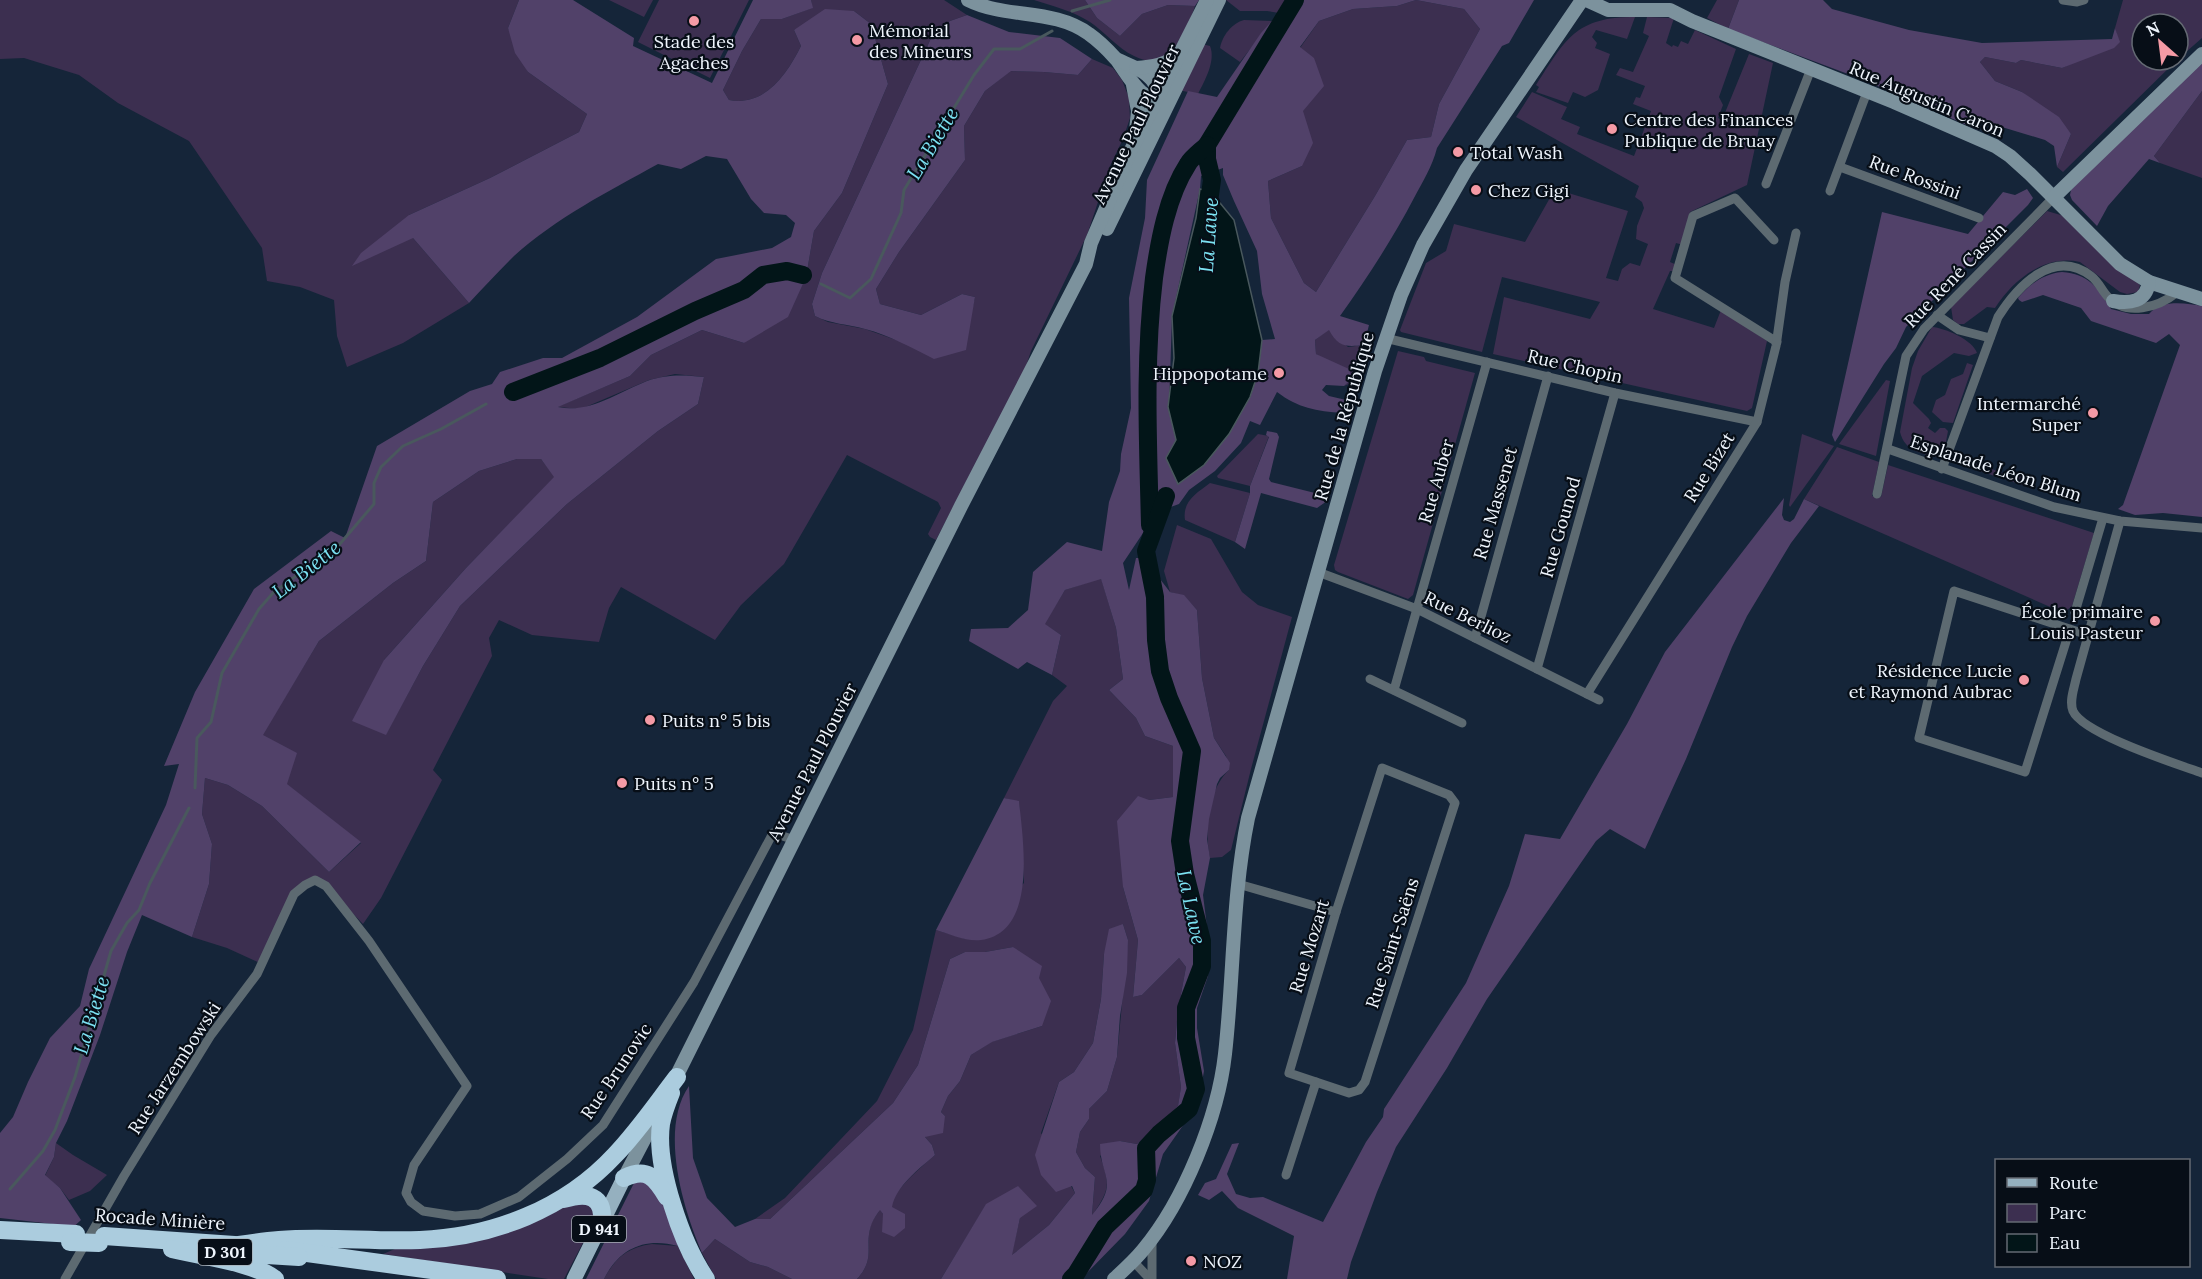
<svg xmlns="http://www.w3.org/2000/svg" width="2202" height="1279" font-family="Lora,serif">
	<rect width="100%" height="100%" fill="#152539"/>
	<g fill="#3c2f50">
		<polygon points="0,0 519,0 508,28 528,72 587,114 579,132 490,178 409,215 413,238 469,303 403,343 347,367 337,336 334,300 300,287 267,281 262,248 189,141 118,103 79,75 24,58 0,59"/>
		<polygon points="609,0 653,0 644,17"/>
		<polygon points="659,0 749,0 710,78 638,42"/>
		<path d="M811,0H944L967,15L950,21L933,34L822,273L812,304L815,316L828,322L865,329L899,341L970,320L975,297L962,294L921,315L880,304L876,289L899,252L965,160L964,126L985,91L1010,71L1044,72L1078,75L1092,59L1113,68L1122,80L1129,98L1130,118L1123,139L1110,166L1087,235L1031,351L1025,369L936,540L930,537L928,534L941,508L938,502L847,455L784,564L741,605L715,640L621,587L609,608L599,642L532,635L499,620L489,638L492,656L433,770L442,780L381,898L363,924L326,886L315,880L294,894L262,964L227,948L192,937L209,884L212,844L202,814L205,778L228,785L262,806L329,872L361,843L286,784L262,735L319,641L393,583L426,561L433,502L479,471L517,459H541L555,477L466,568L384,660L386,734L423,666L460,606L567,504L658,431L698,404L704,377L675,374L649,380L581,409L557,407L630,376L651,355L702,330L744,343L806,277L814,231L842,193L888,84L871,24L854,11L794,30L801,46C787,74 765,107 729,100L723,90L742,51L761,19H782L812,8Z"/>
		<path d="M1034,0H1085L1097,18L1120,36L1142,14L1168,5L1195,6C1186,32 1169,75 1134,56C1117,48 1105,32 1090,22C1073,11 1053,6 1034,0Z"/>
		<polygon points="1226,0 1287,0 1279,13 1267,11 1240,11"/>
		<polygon points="1416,0 1464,9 1480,29 1439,104 1431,137 1407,140 1375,196 1316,292 1304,283 1271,218 1268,181 1302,166 1300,48 1319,21 1353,9 1397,6"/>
		<polygon points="1717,0 1739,0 1728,29 1707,18"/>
		<polygon points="2123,0 2202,0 2202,38 2178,59 2178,24 2142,24 2142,60 2177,60 2063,172 2057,167 2071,134 2022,92 1995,81 1980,62 1985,57 2016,63 2021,60 2062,68 2119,42 2115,28"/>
		<path d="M1635,17L1627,39L1596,30L1592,37L1597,43L1595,48L1610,54L1598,90L1585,97L1573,92L1568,103L1536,92L1539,87L1536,85C1566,39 1575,17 1635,17Z"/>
		<polygon points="1647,17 1674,18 1666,43 1672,47 1673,45 1678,47 1681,41 1688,44 1695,30 1736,49 1719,97 1723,105 1718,118 1722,120 1749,54 1773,63 1747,185 1690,212 1683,245 1676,243 1670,262 1677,265 1675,271 1670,271 1653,309 1714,328 1721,310 1767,341 1752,408 1747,411 1493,354 1504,297 1590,319 1600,302 1502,277 1482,352 1401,332 1400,330 1426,263 1446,251 1454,224 1525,242 1555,189 1628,211 1606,278 1618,281 1622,269 1630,263 1640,266 1648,244 1636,239 1637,226 1644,208 1642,202 1635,197 1639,186 1516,117 1532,92 1567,107 1561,119 1580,127 1577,134 1634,156 1651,111 1633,104 1636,97 1640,98 1645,86 1616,75 1620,68 1633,72 1649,36 1643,33"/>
		<path d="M1244,20L1272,21L1240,62L1220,48C1222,36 1232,23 1244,20Z"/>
		<path d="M1202,44L1210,46C1216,61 1205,80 1198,94L1178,90Z"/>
		<polygon points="2202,91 2202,178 2160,163 2154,156"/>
		<path d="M2047,211L2064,216L2135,280L2140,285L2138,292L2127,294L2120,292L2080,262C2045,254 2013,280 1995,308L1987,307L1964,324H1958L1953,320L1951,307Z"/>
		<path d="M1932,327C1945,328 1973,340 1977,353L1969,356L1954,353L1922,376L1913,403L1929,419L1931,423L1928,428L1935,433L1940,428H1945L1948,431L1945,447L1939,458C1922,453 1905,452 1900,432L1912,368L1918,351Z"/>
		<polygon points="1329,329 1348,347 1364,345 1368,347 1357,381 1344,386 1352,379 1316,354 1315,340"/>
		<polygon points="1398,351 1424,357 1426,361 1475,373 1413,595 1408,599 1338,572 1335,570 1334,565"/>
		<polygon points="1967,363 1973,365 1953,423 1943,422 1932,412 1936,400 1945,395 1951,379 1963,374"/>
		<polygon points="1886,380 1890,381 1876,456 1839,444"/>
		<polygon points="1258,434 1269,436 1250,486 1218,478 1217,476"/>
		<polygon points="1802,434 1834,446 1790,507 1789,505"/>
		<polygon points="1837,447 1879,462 1872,496 1881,497 1888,465 2094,533 2072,606 2064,613 1804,499"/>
		<polygon points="1953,452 1954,455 2011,476 2013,471 2031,476 2033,479 2031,488 1952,462 1951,459"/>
		<path d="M1210,483L1250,493L1235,542L1185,520C1182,501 1197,493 1210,483Z"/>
		<path d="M1177,525L1211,539L1242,592L1258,605L1292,617L1251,769L1231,850L1222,857L1210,858C1204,831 1208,789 1229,770L1226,756L1214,738L1202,678L1197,610L1184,596L1170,592L1164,571Z"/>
		<path d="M1101,578L1116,628L1123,679L1109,690L1136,718L1145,736L1173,746V797L1149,800L1123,887L1138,940L1133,997L1142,995L1179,958L1186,967L1178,1010L1175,1043L1181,1087L1178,1107L1137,1144L1120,1141L1100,1156C1111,1186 1109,1190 1092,1216L1095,1177L1085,1168L1076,1152L1080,1132L1089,1119V1109L1107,1091L1117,1057L1128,940L1123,924L1104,954L1101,999L1093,1043L1074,1072L1059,1082L1041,1133L1075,1193L1049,1225L1011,1256L1020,1218L986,1205L941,1279H857C877,1257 863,1245 872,1222C874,1218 878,1213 880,1209L883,1214C894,1205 889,1202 896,1194C907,1179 921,1167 935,1155L932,1145L925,1137L945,1116L941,1112L948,1096L960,1081L971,1055L991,1042L1042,1026L1013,947L985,952H965L950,959L918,1065L893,1103L770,1219H755L785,1198L877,1101L913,1030L936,930L966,939L1024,883L1019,802L1004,798L1053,701L1067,686L1052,675L1061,635L1044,624L1065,590Z"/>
		<polygon points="56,1143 73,1155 107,1175 90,1191 69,1200 60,1188 45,1176 54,1157"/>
		<polygon points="586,1200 598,1214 564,1279 548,1279 383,1254 409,1243 561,1208"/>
		<polygon points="715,1239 750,1262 768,1267 792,1279 716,1279 702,1253"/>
		<path d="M652,1244L678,1246L694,1279H604C615,1258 628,1247 652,1244Z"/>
	</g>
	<g fill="#514169" fill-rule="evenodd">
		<path d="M519,0H573L634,38L633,46L712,83L753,0H811L813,8L782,19H761L742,51L723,90L729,100C765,107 787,74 801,46L794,30L825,9L854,11L871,24L888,84L842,193L814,231L806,277L788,317L744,343L702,330L651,355L630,376L558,407C589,414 619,392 647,381C667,374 684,375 704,377L698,404L658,431L567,504L460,606L423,666L386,735L352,721L384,660L466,568L554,477L541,459H517L479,471L433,502L426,561L393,583L319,641L263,735L297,753L287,784L361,842L329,872L262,806L228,785L205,778L202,814L212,844L209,884L192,937L142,915L127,952L100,1035L67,1121L56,1143L54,1157L45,1175L60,1188L81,1220L69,1231L53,1224L0,1218V1133L13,1117L28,1082L50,1038L80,1006L89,969L166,805L179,764L164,766L195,692L254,589L331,531L345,538L377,446L470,391L492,384L500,372L543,358H562L637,317L716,259L772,248L791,237L795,223L786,215L764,213L751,199L727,159L706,156L681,169L658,164C609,191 556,218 514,256C499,271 484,287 469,303L413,238L352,266L361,253L409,215L490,178L579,132L587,114L528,72L515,53L508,28Z"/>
		<polygon points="1085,0 1199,0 1195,6 1168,5 1142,14 1120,36 1097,18"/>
		<path d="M1287,0H1416L1397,6L1353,9L1319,21L1300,47L1314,58L1324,86L1303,111L1313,143L1302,166L1268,181L1271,218L1304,283L1316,292L1375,196L1407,140L1431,137L1439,104L1480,29L1464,9L1416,0H1534L1509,43L1502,46L1437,148C1432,167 1423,181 1414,198C1392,240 1367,278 1340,316L1369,325L1364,345C1346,347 1338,347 1329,330L1315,340L1316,354L1349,369L1352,379L1344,386L1326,385L1322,390L1329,396L1346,400L1343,413C1316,411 1298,408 1277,392L1260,425L1250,421L1241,443L1215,471L1189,490L1179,504L1157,512L1123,563L1129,590L1136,558H1153V570L1170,592L1184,595L1197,610L1202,678L1214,738L1230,763L1229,770L1220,778L1217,784L1209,819L1207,839L1210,858L1203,895L1210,951L1208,976L1197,1008V1028L1204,1071L1198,1104L1163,1154L1149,1201L1125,1234L1081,1279H941L986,1204L1018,1186L1037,1206L1020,1218L1012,1255L1049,1225L1075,1193L1072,1186L1056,1192L1041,1175L1035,1155L1059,1082L1074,1072L1093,1043L1101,999L1104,954L1109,929L1123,924L1128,940L1127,973L1120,1016L1117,1057L1107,1091L1089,1109V1119L1080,1132L1076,1152L1085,1168L1095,1177L1092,1215C1120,1181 1100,1177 1100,1144L1120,1141L1137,1144L1178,1106L1181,1087L1175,1043L1178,1010L1186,967L1179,958L1142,995L1133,997L1138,940L1123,887L1117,821L1138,796L1149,800L1173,797V746L1145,736L1136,718L1109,690L1123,679L1116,628L1101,579L1065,590L1045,624L1061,635L1052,675L1027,662L1018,669L969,641L971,629L1008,628L1028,610L1033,572L1067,542L1102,551L1109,502L1120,471L1121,454L1131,408L1129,298L1145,218L1147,180L1188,91L1217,97L1261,33L1285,6ZM1223,168V175L1234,201L1257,251L1262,294L1275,339L1262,340L1258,373L1167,458L1176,440L1169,409L1172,316L1200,189L1201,176Z"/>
		<polygon points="1739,0 1823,0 1832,9 1909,30 1982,43 2112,39 2115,28 2120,42 2114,48 2062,68 2021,60 2016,63 1985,57 1980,62 1995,81 2022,92 2059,117 2071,134 2057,167 2054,146 2045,140 1982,121 1978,130 1864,80 1728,29"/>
		<path d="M967,15L1009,32L1060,38L1092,59L1078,75L1044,72L1011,71L985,91L964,126L965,160L899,252L876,289L880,304L921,315L962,294L975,297L966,350L934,359C912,348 889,335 865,329C847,324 831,324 815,316L812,304L822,273L933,34L950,21Z"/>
		<polygon points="2202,61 2202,91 2154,156 2160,163 2149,159 2108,206 2097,226 2072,200 2070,195 2071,190"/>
		<polygon points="2027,189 2033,198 2028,205 1906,327 1896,348 1884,364 1835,442 1832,435 1882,212 1968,234 2003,192 2015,195"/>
		<path d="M2062,272C2088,274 2098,287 2111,309L2131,314H2149C2161,299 2186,303 2202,306V517L2163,513L2135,515L2118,509L2123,505L2180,345L2169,334L2156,343L2091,321L2081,308L2043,295L2022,302L2019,300L2018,298C2030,284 2043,274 2062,272Z"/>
		<polygon points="1267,431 1277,433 1279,437 1269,479 1271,482 1327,496 1327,501 1317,508 1261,493 1245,549 1235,542 1250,493 1250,486 1269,437 1266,435"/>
		<polygon points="1784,498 1782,515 1784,520 1790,522 1794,519 1804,499 1819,506 1791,543 1747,616 1732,647 1686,759 1645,849 1610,829 1596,841 1487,999 1447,1068 1396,1147 1377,1192 1351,1262 1347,1279 1287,1279 1294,1236 1238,1208 1222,1191 1209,1200 1198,1195 1205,1183 1216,1179 1232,1144 1239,1143 1227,1174 1236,1194 1250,1198 1263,1197 1323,1222 1366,1142 1383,1117 1384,1109 1466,983 1509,886 1525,834 1560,839 1627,724 1665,652"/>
		<path d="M1004,798L1019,801C1023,841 1038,932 981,940C967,942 949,934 936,930Z"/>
		<path d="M1013,947L1042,966L1039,978L1051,1001L1042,1026L992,1042L971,1055L960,1081L948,1096L941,1112L945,1116L943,1133L925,1137L932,1145L935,1155C919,1169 896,1186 892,1207L905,1214V1228L894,1237L882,1232L883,1214L880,1210C877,1214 874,1218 872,1223C863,1246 877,1257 857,1279H792L768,1267L750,1262L715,1239L702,1253C683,1209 659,1129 689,1086L693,1158L707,1198L735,1227L755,1219H770L893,1103L918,1065L950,959L965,952H985Z"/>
		<path d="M643,1178L662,1200L678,1246C644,1237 619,1249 604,1279H586L635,1181Z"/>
	</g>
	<polygon fill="#021518" stroke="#49585d" stroke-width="1.5" points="1200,189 1211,192 1234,220 1262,340 1258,373 1250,397 1229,434 1204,465 1178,484 1166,458 1176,440 1168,407 1174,358 1172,316 1196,218"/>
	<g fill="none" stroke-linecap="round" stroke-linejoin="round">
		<g stroke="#49585d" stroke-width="3">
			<polyline points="1072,11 1110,0"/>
			<polyline points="821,284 850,298 871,279 901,213 904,190 974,75 994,49 1020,49 1052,31"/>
			<polyline points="195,788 197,738 211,722 222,673 259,609 273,593 304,570 333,552 374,504 374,483 381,467 403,446 441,429 486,404"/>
			<polyline points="10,1189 43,1151 55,1130 75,1077 111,951 127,923 139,910 150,883 189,808"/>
		</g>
		<g stroke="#021518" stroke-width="18">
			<polyline points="1207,216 1212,180 1207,159 1207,145 1295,0"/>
			<polyline points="513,392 600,358 695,311 744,290 763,275 787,271 803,275"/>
			<path d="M1150,525C1148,442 1144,361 1154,278C1159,242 1167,196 1188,164C1192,157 1201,151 1207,145"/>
			<polyline points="1071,1279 1076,1274 1105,1227 1144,1190 1147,1180 1146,1148 1159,1134 1189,1109 1196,1089 1186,1038 1186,1008 1202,966 1202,941 1185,874 1180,841 1192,751 1169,698 1160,671 1156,640 1155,597 1146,551 1166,496"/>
		</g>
		<g stroke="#5d6a71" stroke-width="9">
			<polyline points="2063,0 2077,2 2084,0"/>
			<polyline points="1840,167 1979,218"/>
			<polyline points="1766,184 1811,69"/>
			<polyline points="1830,191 1867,92"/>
			<polyline points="1774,240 1735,198 1693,216 1675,278 1777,342"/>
			<polyline points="1937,315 1959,330 1990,338"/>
			<polyline points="1385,338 1615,393 1757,422"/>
			<polyline points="1888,449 2054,507 2120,521 2202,528"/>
			<path d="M1942,469L1998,317C2017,287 2053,247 2091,276C2099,282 2102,291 2108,297C2126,317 2159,307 2176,293"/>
			<polyline points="1877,494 1906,356 1924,329 2054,197"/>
			<path d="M2120,521L2076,679C2074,689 2069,701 2073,711C2083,734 2177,764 2202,773"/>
			<polyline points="1318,572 1417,609 1599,700"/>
			<polyline points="2092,618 2075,612 2103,518"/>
			<polyline points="2070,629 2025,772 1919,738 1954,591 2088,635"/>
			<polyline points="1475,638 1548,376"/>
			<polyline points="1537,669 1615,393"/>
			<polyline points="1370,679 1462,723"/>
			<polyline points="1394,690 1487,362"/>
			<polyline points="1587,694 1757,422 1776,346 1785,282 1796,233"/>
			<polygon points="1382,768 1449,795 1455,803 1365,1082 1359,1090 1349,1093 1289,1073 1336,912"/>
			<polyline points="1238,884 1336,912"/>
			<polyline points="1286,1175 1316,1082"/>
			<polyline points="1133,1261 1150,1279"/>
			<polyline points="65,1279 124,1176 211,1035 257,974 294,894 305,885 315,880 326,886 369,941 467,1086 414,1165 406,1193 411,1202 423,1211 455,1216 480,1214 519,1197 567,1159 603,1125 694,982 773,833 795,840"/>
			<polyline points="1152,1279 1152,1239"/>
		</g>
		<g stroke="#7c929d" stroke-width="14">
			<path d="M968,0C1006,19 1054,8 1089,34C1099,41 1108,50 1116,59C1127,73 1142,105 1163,98"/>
			<polyline points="1586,0 1608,10 1670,10 1692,21 1894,102 1995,146 2010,156 2030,174 2120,264 2149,282 2202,299"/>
			<path d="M1118,60C1138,69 1154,73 1160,96"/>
			<path d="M1136,68C1151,67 1167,65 1179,54"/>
			<polyline points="1133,85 1138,111 1136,131"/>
			<polyline points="2054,197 2202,54"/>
			<polyline points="1107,229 1219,0"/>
			<path d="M2113,301C2130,304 2146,302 2149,282"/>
			<polyline points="673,1083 961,506 1086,264 1091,243 1130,152 1207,0"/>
			<polyline points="624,1178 659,1111"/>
			<path d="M1114,1279C1124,1270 1134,1261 1143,1250C1184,1201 1218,1117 1225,1054C1234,975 1232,896 1248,818L1375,371L1401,295L1423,245L1466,170L1582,0"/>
		</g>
		<polyline stroke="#95b0bf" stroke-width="15" points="574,1279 624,1178"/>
		<g stroke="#abccde" stroke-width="18">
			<path d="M671,1093C667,1103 663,1113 661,1124C655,1167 682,1244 706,1279"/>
			<path d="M624,1178C647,1167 655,1177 667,1197"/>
			<path d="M564,1199C587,1192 604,1195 602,1222"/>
			<polyline points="0,1230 76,1234"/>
			<polyline points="104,1236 249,1246"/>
			<path d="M239,1245C252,1243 266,1241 279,1240C326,1236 373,1242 420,1240C493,1237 565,1209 615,1155C638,1131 657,1103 677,1077"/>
			<path d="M172,1249C200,1256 253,1262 275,1279"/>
			<polyline points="285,1250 497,1279"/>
			<polyline points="236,1253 299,1257"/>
		</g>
		<polyline stroke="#abccde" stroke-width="18" points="70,1242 99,1243"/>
	</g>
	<g fill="#f49aa5" stroke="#070e17" stroke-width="2">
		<circle cx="694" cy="21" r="6"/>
		<circle cx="857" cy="40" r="6"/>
		<circle cx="1612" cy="129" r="6"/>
		<circle cx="1458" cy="152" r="6"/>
		<circle cx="1476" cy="190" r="6"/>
		<circle cx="1279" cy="373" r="6"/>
		<circle cx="2093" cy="413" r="6"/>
		<circle cx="2155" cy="621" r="6"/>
		<circle cx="2024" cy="680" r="6"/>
		<circle cx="650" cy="720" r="6"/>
		<circle cx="622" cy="783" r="6"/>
		<circle cx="1191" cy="1261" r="6"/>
	</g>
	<g text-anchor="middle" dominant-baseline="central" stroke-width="4.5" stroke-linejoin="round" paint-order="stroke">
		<g fill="#070e17" stroke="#a9b0b8" stroke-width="1.5">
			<rect x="572" y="1216" width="54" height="26" rx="4.5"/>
			<rect x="198" y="1239" width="54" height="26" rx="4.5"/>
		</g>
		<g font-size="16" font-weight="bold" fill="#eff5fd">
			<text x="599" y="1229">D 941</text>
			<text x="225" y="1252">D 301</text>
		</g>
		<g font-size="18" fill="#eff5fd" stroke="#070e17" text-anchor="start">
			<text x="869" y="30">Mémorial<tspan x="869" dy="21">des Mineurs</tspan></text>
			<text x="694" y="41" text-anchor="middle">Stade des<tspan x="694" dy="21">Agaches</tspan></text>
			<text x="1624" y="119">Centre des Finances<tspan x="1624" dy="21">Publique de Bruay</tspan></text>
			<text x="1470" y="152">Total Wash</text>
			<text x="1488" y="190">Chez Gigi</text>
			<text x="1267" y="373" text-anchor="end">Hippopotame</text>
			<text x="2081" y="403" text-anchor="end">Intermarché<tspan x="2081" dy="21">Super</tspan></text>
			<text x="2143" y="611" text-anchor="end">École primaire<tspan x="2143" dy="21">Louis Pasteur</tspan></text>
			<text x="2012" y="670" text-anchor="end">Résidence Lucie<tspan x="2012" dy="21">et Raymond Aubrac</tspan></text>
			<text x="662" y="720">Puits n° 5 bis</text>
			<text x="634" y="783">Puits n° 5</text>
			<text x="1203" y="1261">NOZ</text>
		</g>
		<g font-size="18" fill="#eff5fd" stroke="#070e17">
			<text transform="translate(1927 99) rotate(23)">Rue Augustin Caron</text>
			<text transform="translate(1136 124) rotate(-64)">Avenue Paul Plouvier</text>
			<text transform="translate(1915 177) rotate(20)">Rue Rossini</text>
			<text transform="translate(1955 275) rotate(-46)">Rue René Cassin</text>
			<text transform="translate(1575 366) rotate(13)">Rue Chopin</text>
			<text transform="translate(1344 416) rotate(-74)">Rue de la République</text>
			<text transform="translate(1709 467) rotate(-58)">Rue Bizet</text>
			<text transform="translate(1996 468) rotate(18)">Esplanade Léon Blum</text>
			<text transform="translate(1436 481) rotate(-74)">Rue Auber</text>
			<text transform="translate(1495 503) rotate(-74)">Rue Massenet</text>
			<text transform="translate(1560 527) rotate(-74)">Rue Gounod</text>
			<text transform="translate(1468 617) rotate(26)">Rue Berlioz</text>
			<text transform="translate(812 762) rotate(-63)">Avenue Paul Plouvier</text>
			<text transform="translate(1392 943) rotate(-72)">Rue Saint-Saëns</text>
			<text transform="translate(1309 946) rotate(-73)">Rue Mozart</text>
			<text transform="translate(174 1068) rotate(-57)">Rue Jarzembowski</text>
			<text transform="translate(616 1071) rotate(-56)">Rue Brunovic</text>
			<text transform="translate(160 1219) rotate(4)">Rocade Minière</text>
		</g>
		<g font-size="20" font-style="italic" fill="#7ce3f3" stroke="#070e17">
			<text transform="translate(932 143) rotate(-59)">La Biette</text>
			<text transform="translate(1208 235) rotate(-86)">La Lawe</text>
			<text transform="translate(306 569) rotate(-38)">La Biette</text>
			<text transform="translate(1192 907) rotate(78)">La Lawe</text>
			<text transform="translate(91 1015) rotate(-73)">La Biette</text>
		</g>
	</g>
	<rect x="1995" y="1159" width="195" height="108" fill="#070e17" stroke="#646a73" stroke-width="1.5"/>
	<rect x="2007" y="1178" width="30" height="9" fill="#95b0bf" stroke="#646a73" stroke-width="1.5"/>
	<text x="2049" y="1189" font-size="18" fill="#eff5fd">Route</text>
	<rect x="2007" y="1204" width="30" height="18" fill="#3c2f50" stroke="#646a73" stroke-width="1.5"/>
	<text x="2049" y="1219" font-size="18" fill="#eff5fd">Parc</text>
	<rect x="2007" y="1234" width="30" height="18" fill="#021518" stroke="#646a73" stroke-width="1.5"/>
	<text x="2049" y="1249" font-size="18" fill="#eff5fd">Eau</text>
	<g transform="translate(2160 42) rotate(332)"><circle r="28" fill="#070e17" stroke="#646a73" stroke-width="1.5"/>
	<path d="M0-4.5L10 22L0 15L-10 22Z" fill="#f49aa5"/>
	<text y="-9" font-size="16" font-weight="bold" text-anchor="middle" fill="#eff5fd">N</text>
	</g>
</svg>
